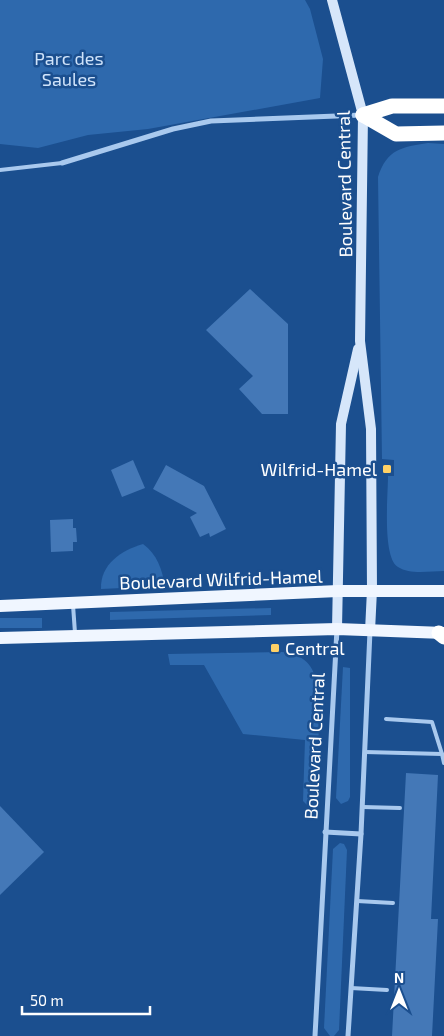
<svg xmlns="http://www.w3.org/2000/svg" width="444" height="1036" font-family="'Exo 2',sans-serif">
	<rect width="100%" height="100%" fill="#1b4f8f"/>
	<g fill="#2e69ad">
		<polygon points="0,0 305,0 310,9 323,59 320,98 148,129 88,135 38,148 0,144"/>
		<path d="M428,143L444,144V571C430,571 410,575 398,567C382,557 388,495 388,476H394V460L382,459L378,177C387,149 402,147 428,143Z"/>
		<path d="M143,544C157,554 162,569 165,586L101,589C100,564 122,550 143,544Z"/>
		<polygon points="271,608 271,615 110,620 110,612"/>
		<rect x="0" y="618" width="42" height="10"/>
		<path d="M282,652C303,654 315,665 317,687H321L315,806L307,805L303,801L305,740L243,734L204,665H170L168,654Z"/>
		<polygon points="343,667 350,668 350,797 348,801 341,804 336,798"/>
		<polygon points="340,843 344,844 347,850 339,1030 334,1036 330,1036 324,1028 333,849"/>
	</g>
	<g fill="#4478b7">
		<polygon points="250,289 288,324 288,414 262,414 239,389 253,376 206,330"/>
		<polygon points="133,460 145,488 122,497 111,470"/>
		<polygon points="166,465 204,486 226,529 210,537 209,533 200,537 190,517 197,513 153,489"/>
		<polygon points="73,519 73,528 76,528 77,542 73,542 73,551 51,552 50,520"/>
		<polygon points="406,773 438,775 431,919 438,919 432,1036 392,1036"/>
		<polygon points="0,806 44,852 0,895"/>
	</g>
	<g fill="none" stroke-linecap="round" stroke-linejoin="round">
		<g stroke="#a9c9ee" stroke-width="4">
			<polyline points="0,170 62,163"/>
			<polyline points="73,605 75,633"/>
			<polyline points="386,719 432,722 442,754"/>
			<polyline points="365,752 442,754 444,763"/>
			<polyline points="363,807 400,808"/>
			<polyline points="357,901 393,903"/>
			<polyline points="351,988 387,990"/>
		</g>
		<g stroke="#a9c9ee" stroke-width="5">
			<polyline points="62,163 173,129 211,121 362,115"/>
			<polyline points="325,832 361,834"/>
			<polyline points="315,1036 337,629"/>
			<polyline points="348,1036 361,834 370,631"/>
		</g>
		<g stroke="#d6e6fa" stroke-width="10">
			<polyline points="332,0 363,115 360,341 371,429 372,590 370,631"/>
			<polyline points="337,629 341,424 358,349"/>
		</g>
		<g stroke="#f0f6ff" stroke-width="12">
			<polyline points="0,606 338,591 444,591"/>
			<polyline points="0,638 337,629 444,633"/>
		</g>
		<g stroke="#fff" stroke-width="15">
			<polyline points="363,115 396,134 444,133"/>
			<polyline points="363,115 392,106 444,106"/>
			<polyline points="439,633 444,637"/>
		</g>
	</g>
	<g fill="#ffd166" stroke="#1b4f8f" stroke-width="2">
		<rect x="382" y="464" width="10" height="10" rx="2.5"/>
		<rect x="270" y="643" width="10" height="10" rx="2.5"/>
	</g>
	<g text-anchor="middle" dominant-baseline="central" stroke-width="5" stroke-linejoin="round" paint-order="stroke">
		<g font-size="18" fill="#cfe3fa" stroke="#1b4f8f">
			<text x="69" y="58">Parc des<tspan x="69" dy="21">Saules</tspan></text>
		</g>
		<g font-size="18" fill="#fff" stroke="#1b4f8f">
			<text transform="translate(344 184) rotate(-91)">Boulevard Central</text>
			<text transform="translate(221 579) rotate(-2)">Boulevard Wilfrid-Hamel</text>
			<text transform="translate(314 746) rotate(-87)">Boulevard Central</text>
		</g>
		<g font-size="18" fill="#fff" stroke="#1b4f8f" text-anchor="end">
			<text x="377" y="469">Wilfrid-Hamel</text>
			<text x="285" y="648" text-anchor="start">Central</text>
		</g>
	</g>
	<g transform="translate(399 991)" stroke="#1b4f8f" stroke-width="4" paint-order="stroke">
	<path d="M0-4L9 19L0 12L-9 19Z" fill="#ffffff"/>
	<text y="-8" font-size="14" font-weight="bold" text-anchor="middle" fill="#ffffff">N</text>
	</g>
	<path d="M22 1006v8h128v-8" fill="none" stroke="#ffffff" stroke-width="2.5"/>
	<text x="30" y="1006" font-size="15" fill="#ffffff" stroke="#1b4f8f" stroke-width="4" paint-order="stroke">50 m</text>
</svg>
